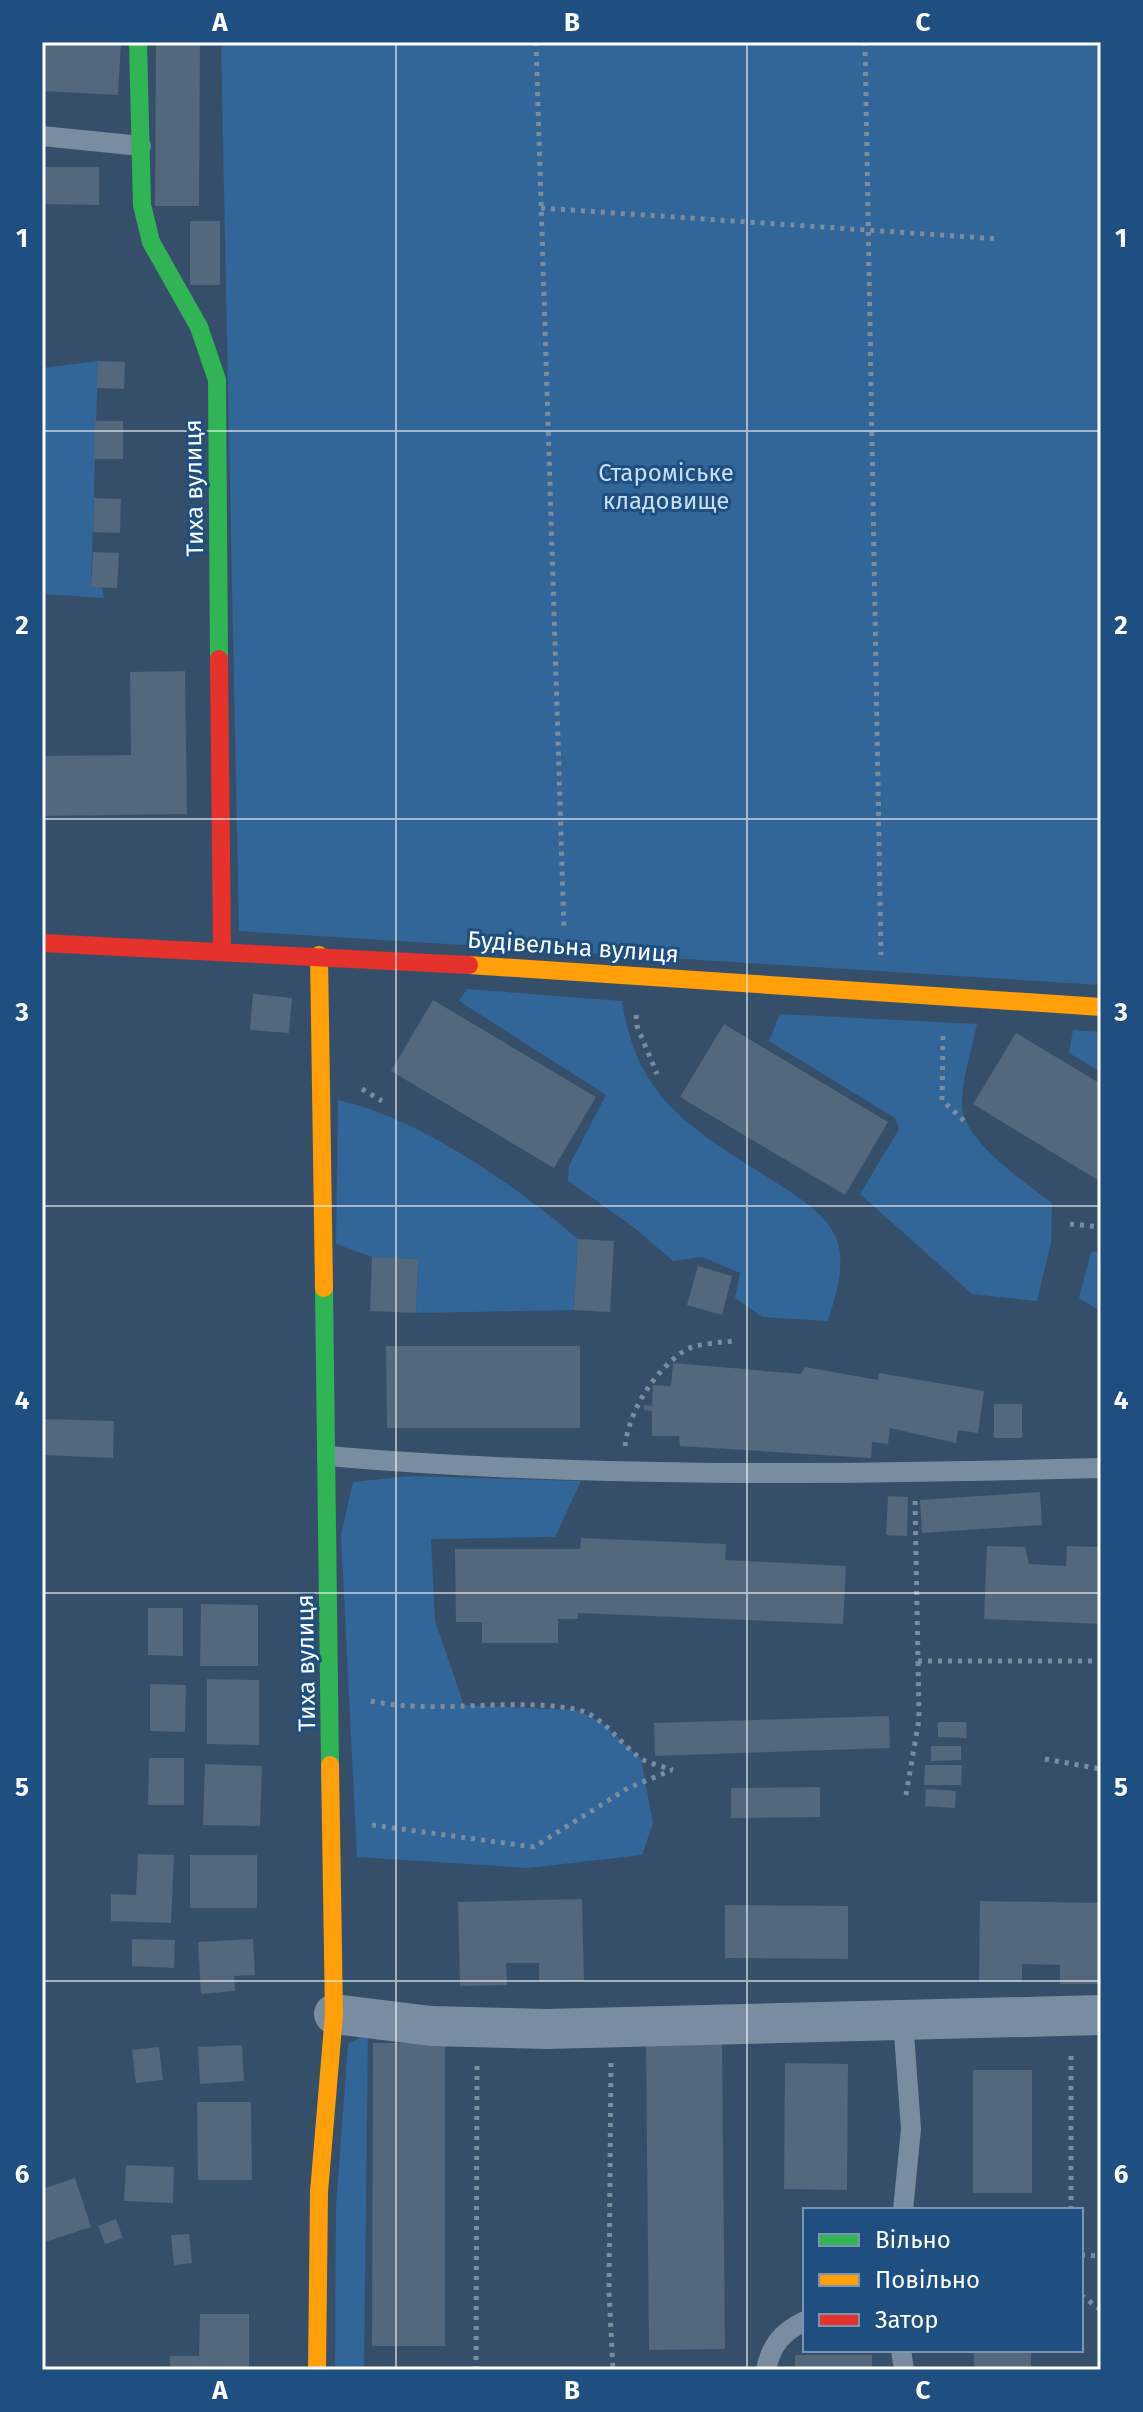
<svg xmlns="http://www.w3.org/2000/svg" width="1143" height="2412" font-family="'Fira Sans',sans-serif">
	<rect width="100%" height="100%" fill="#354f6a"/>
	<g fill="#326598">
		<polygon points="221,42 1101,42 1101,985 239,931"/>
		<polygon points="98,361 91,586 102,587 104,598 42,594 42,368"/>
		<path d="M467,989L622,1001C638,1107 701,1133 783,1187C804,1201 830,1217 838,1243C845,1269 835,1297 828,1321L762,1317L735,1298L740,1273L702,1257L673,1261L632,1226L568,1181L569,1166L606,1095L459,1001Z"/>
		<path d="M780,1014L977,1024C972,1049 962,1078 962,1104C962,1141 1025,1182 1052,1203L1051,1243L1037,1301L972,1294L860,1194L899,1129L895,1118L769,1041Z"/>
		<polygon points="1073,1030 1101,1032 1101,1072 1069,1053"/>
		<path d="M338,1100C421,1119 513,1184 578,1239L574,1310L416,1313L418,1259L372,1257L336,1244Z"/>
		<polygon points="1101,1251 1101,1311 1100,1311 1079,1298 1091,1252"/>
		<polygon points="411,1476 581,1481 555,1537 431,1539 435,1621 464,1705 577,1710 601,1722 641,1759 653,1823 642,1855 528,1868 357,1857 341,1535 353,1482"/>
		<polygon points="368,2033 364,2370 335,2370 336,2207 348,2044"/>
	</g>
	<g fill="#53677d">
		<polygon points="42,42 121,42 118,95 42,91"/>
		<polygon points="156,42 200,42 199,206 155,206"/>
		<polygon points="42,167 99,167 99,205 42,204"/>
		<rect x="190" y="221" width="30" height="64"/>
		<polygon points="98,361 125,362 124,389 97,388"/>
		<polygon points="95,421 123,421 123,459 94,459"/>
		<polygon points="94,498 121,499 120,533 93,532"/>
		<polygon points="93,552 119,553 117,588 91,587"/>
		<polygon points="185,671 187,814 42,816 42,756 131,755 130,672"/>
		<polygon points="253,994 292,998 289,1033 250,1030"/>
		<polygon points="433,1000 596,1097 554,1168 391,1071"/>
		<polygon points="724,1024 888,1122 845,1195 680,1097"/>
		<polygon points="1016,1033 1101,1084 1101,1182 973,1104"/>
		<polygon points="578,1239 614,1241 610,1312 574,1310"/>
		<polygon points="372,1257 418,1259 416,1313 370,1311"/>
		<polygon points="698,1266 732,1276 722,1315 687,1305"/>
		<polygon points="386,1346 580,1346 580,1428 387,1428"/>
		<polygon points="673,1363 801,1374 805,1367 878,1380 879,1373 984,1391 978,1433 958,1430 956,1443 890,1428 888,1444 872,1442 871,1458 680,1446 679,1436 652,1436 652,1411 644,1410 644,1405 652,1406 653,1385 671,1386"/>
		<rect x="994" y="1404" width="28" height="34"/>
		<polygon points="42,1419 114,1421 113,1458 42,1455"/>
		<polygon points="1040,1492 1042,1525 922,1533 920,1500"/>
		<polygon points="888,1496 908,1497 907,1536 886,1535"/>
		<polygon points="581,1538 726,1544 725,1560 846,1566 843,1624 578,1613 578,1619 558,1619 558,1643 482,1643 482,1622 456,1622 455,1549 580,1549"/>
		<polygon points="987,1546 1025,1547 1029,1564 1066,1566 1067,1546 1101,1547 1101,1624 984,1619"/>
		<polygon points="201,1604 258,1605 258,1666 200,1666"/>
		<polygon points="148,1608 183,1608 183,1656 148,1655"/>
		<polygon points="207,1679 259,1680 259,1745 207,1744"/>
		<polygon points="150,1684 186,1685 185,1732 150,1731"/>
		<polygon points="889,1716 890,1748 655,1756 654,1723"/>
		<polygon points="938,1722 966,1722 967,1738 938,1737"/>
		<polygon points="931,1746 961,1746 961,1760 931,1761"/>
		<polygon points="149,1758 184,1758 184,1805 148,1805"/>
		<polygon points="205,1764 262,1766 260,1826 203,1825"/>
		<polygon points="925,1765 962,1765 961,1785 924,1785"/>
		<polygon points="820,1787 820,1817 731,1818 731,1788"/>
		<polygon points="926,1789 956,1791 955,1808 925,1806"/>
		<polygon points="138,1854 174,1855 171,1923 111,1921 111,1894 136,1895"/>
		<rect x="190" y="1855" width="67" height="53"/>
		<polygon points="582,1899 584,1981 539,1982 539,1963 506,1963 507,1985 460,1986 458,1902"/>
		<polygon points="980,1901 1101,1903 1101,1984 1060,1984 1060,1965 1022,1964 1022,1982 979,1982"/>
		<polygon points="725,1905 848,1906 848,1959 725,1958"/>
		<polygon points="132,1939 175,1940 174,1968 132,1966"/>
		<polygon points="253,1939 255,1975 234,1976 235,1991 201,1994 198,1942"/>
		<polygon points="373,2043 445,2043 445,2346 372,2346"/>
		<polygon points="646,2044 722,2044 725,2349 649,2350"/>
		<polygon points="242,2045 244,2081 200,2084 198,2047"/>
		<polygon points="159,2047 163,2080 136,2083 132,2050"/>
		<polygon points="785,2063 848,2064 847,2190 784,2189"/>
		<rect x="973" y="2070" width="59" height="123"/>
		<polygon points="197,2102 251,2102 252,2180 198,2180"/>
		<polygon points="126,2165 174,2167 173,2203 124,2201"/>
		<polygon points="75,2178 91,2227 42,2243 42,2189"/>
		<polygon points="116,2219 123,2238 105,2244 98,2226"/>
		<polygon points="189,2234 192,2263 174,2265 171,2235"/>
		<polygon points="200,2314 249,2314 249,2370 170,2370 170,2356 199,2356"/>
		<rect x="974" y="2350" width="57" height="20"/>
		<rect x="795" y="2355" width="77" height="15"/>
	</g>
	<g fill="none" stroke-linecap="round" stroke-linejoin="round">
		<g stroke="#7a8da0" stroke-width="5" stroke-dasharray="4 6" stroke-linecap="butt">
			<polyline points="536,42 564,930"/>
			<polyline points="865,42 881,955"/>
			<polyline points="541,208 1000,239"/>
			<polyline points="636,1015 637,1026 657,1074"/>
			<polyline points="943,1036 942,1100 965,1122"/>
			<polyline points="362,1089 382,1101"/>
			<polyline points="1070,1224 1101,1227"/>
			<path d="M625,1446C629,1411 654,1371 684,1351C695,1343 719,1343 733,1341"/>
			<polyline points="915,1501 918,1661 1101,1661"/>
			<path d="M371,1701C437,1715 507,1697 575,1709C602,1714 618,1742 639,1757C648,1764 662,1766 673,1770"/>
			<polyline points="1045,1759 1101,1769"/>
			<polyline points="906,1795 919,1719 918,1661"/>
			<polyline points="372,1825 534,1847 628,1788 672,1770"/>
			<polyline points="611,2063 609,2292 613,2370"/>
			<polyline points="1071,2210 1071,2055"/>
			<polyline points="1081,2255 1101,2256"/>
			<polyline points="1081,2295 1101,2310"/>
			<polyline points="476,2370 477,2064"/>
		</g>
		<g stroke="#7a8da0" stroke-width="20">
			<polyline points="42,136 141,146"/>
			<path d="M327,1456C584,1478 843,1475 1101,1468"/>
			<polyline points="903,2020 911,2129 903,2210"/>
			<polyline points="901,2350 904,2370"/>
			<path d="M766,2370C771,2345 782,2332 805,2321"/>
		</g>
		<polyline stroke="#7a8da0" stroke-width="40" points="334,2014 431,2026 546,2029 1101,2015"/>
		<g stroke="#30b455" stroke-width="18">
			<polyline points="138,42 142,205 151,242 199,327 217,380 219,659"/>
			<polyline points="324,1288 330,1765"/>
		</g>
		<g stroke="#ff9f0a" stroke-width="18">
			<polyline points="319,955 324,1288"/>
			<polyline points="469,965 1101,1007"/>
			<polyline points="317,2370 319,2192 334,2014 330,1765"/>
		</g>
		<g stroke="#e5322d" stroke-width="18">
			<polyline points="219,659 222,950"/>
			<polyline points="42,943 469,965"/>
		</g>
	</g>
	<path fill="none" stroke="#fff" stroke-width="2" stroke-opacity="0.55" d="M396,42V2370M747,42V2370M42,431H1101M42,819H1101M42,1206H1101M42,1593H1101M42,1981H1101"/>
	<g text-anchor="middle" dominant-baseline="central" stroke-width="6" stroke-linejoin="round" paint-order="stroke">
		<g font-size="24" fill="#c7dff6" stroke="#1f4e80">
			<text x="666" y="473">Староміське<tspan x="666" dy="28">кладовище</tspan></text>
		</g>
		<g font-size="24" fill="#fff" stroke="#1f4e80">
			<text transform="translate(194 488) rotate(-91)">Тиха вулиця</text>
			<text transform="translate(573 947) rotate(4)">Будівельна вулиця</text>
			<text transform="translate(306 1663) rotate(-91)">Тиха вулиця</text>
		</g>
	</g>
	<rect width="1143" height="2412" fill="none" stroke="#1f4e80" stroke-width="88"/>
	<rect x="803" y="2208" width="280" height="144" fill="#1f4e80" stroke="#7995b3" stroke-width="2"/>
	<rect x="819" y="2234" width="40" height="12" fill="#30b455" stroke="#7995b3" stroke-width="2"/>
	<text x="875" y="2248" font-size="24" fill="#ffffff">Вільно</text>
	<rect x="819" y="2274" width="40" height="12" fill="#ff9f0a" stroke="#7995b3" stroke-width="2"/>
	<text x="875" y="2288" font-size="24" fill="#ffffff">Повільно</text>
	<rect x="819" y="2314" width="40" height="12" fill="#e5322d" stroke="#7995b3" stroke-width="2"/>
	<text x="875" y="2328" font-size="24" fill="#ffffff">Затор</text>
	<rect x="44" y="44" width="1055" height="2324" fill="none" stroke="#fff" stroke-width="3"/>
	<g font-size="26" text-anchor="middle" font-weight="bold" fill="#fff">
		<text x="220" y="31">A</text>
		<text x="572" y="31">B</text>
		<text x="923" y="31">C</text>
		<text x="22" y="247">1</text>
		<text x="1121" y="247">1</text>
		<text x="22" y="634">2</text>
		<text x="1121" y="634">2</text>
		<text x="22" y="1021">3</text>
		<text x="1121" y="1021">3</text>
		<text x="22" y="1409">4</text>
		<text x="1121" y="1409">4</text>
		<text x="22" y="1796">5</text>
		<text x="1121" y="1796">5</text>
		<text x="22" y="2183">6</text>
		<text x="1121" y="2183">6</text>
		<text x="220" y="2399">A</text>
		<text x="572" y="2399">B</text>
		<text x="923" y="2399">C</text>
	</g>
</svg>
